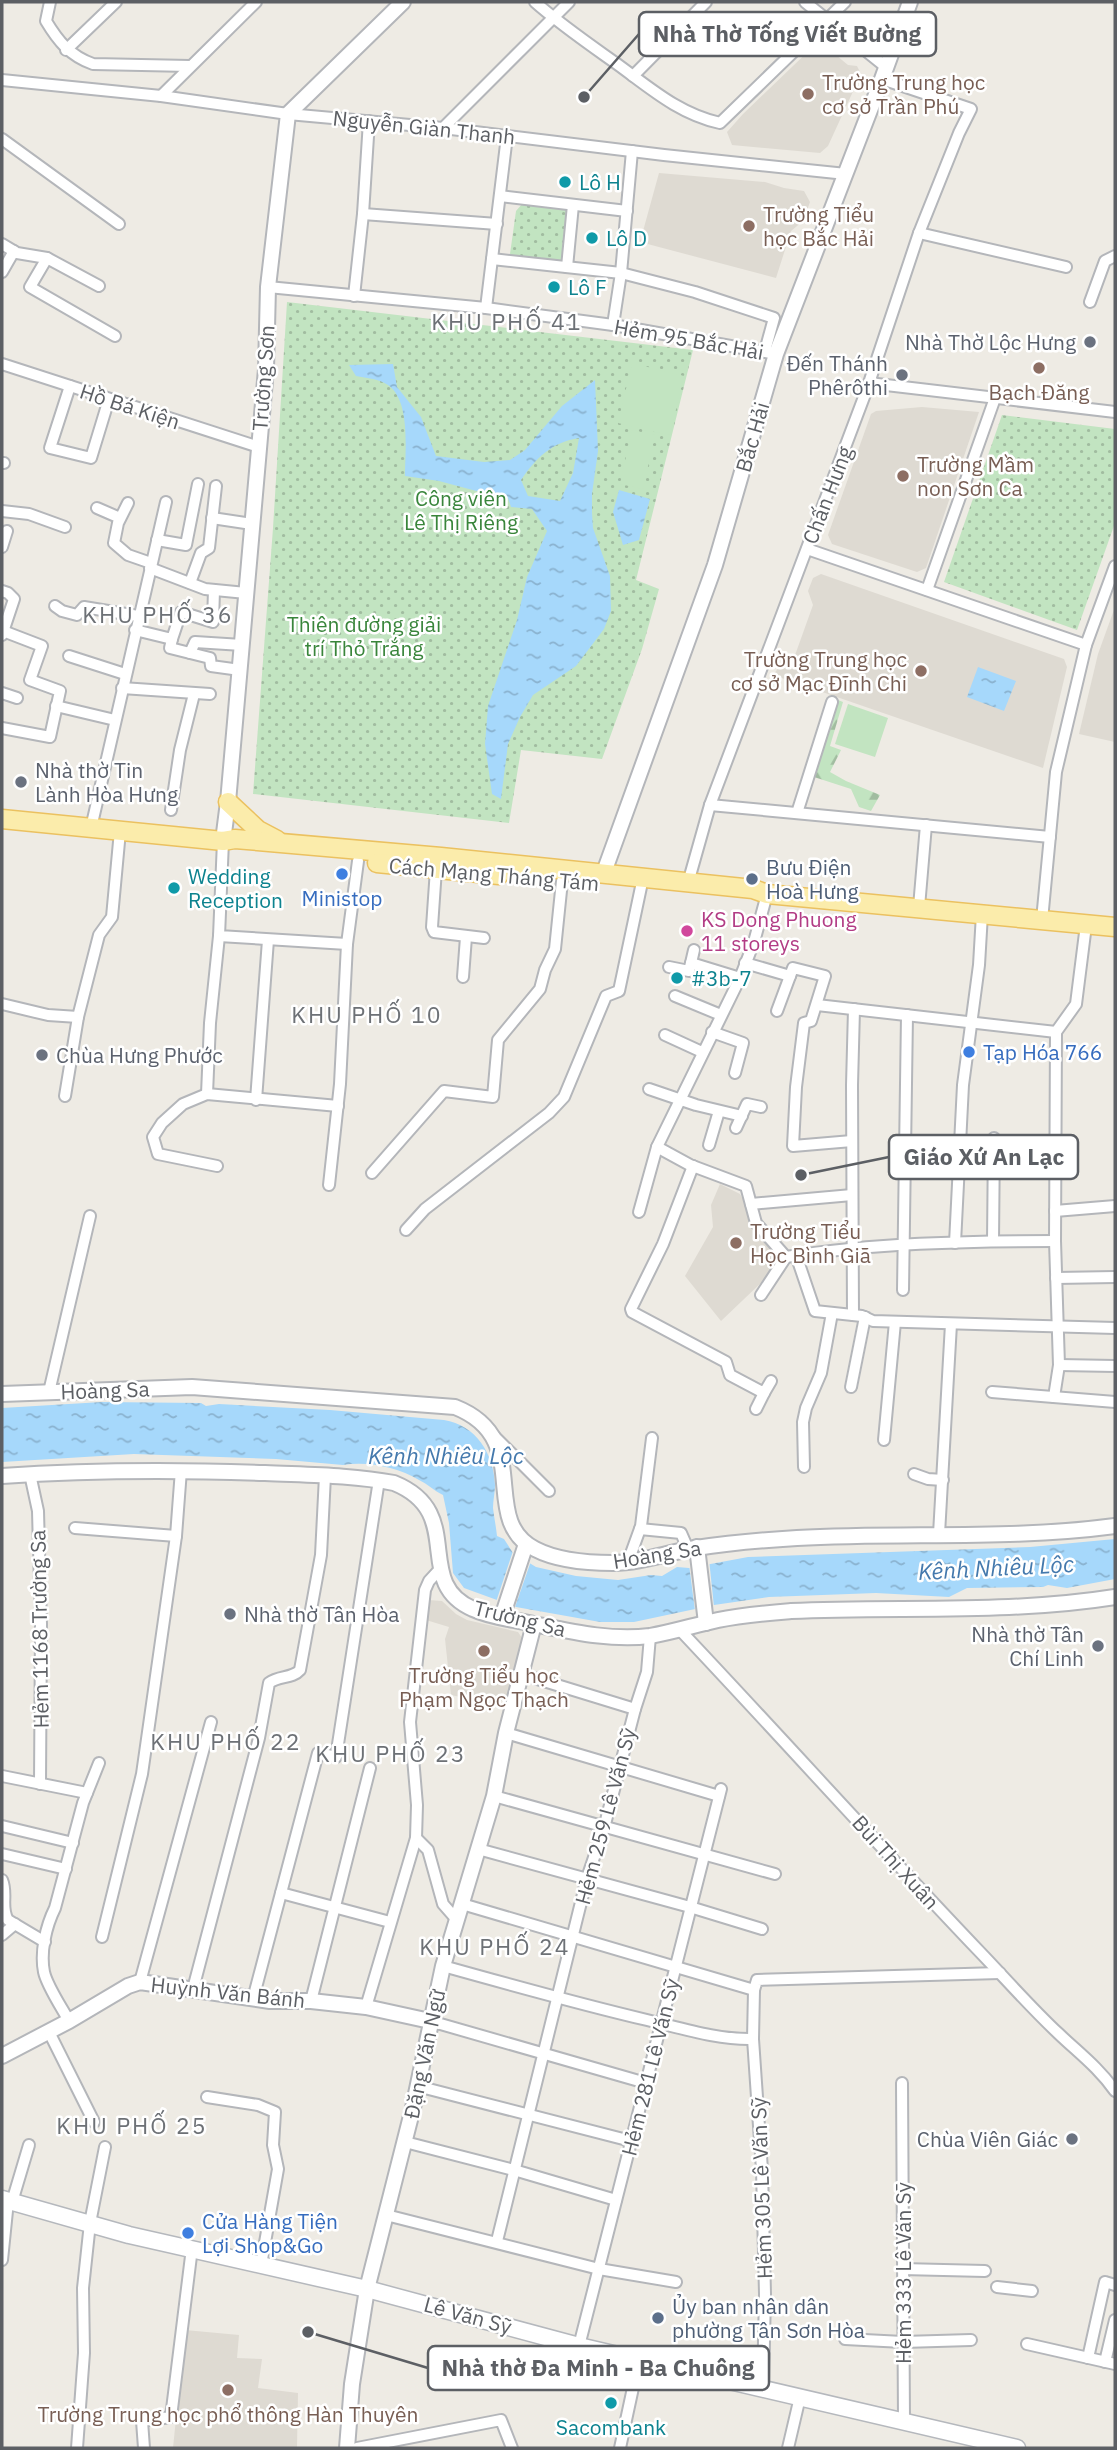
<svg xmlns="http://www.w3.org/2000/svg" width="1117" height="2450" font-family="'IBM Plex Sans',sans-serif">
	<defs>
		<pattern id="green-dots" width="8" height="8" patternUnits="userSpaceOnUse" patternTransform="scale(1.75)"><rect width="8" height="8" fill="#c2e4c1"/><path d="M2 2h.1M6 6h.1" fill="none" stroke="#a1bca0" stroke-width="1.8" stroke-linecap="round"/></pattern>
		<pattern id="forest-firs" width="22" height="20" patternUnits="userSpaceOnUse" patternTransform="scale(1.75)"><rect width="22" height="20" fill="#c2e4c1"/><path d="M5 1l3.5 6h-7zM16 11l3.5 6h-7z" fill="#a1bca0"/></pattern>
		<pattern id="water-ripples" width="26" height="14" patternUnits="userSpaceOnUse" patternTransform="scale(1.75)"><rect width="26" height="14" fill="#a6d8fb"/><path d="M2 4q2-2 4 0t4 0M15 11q2-2 4 0t4 0" fill="none" stroke="#8ab2cf"/></pattern>
	</defs>
	<rect width="100%" height="100%" fill="#eeebe4"/>
	<g fill="#dedad2">
		<polygon points="819,41 848,65 857,66 861,74 828,146 820,153 732,145 727,132 743,114"/>
		<polygon points="659,173 765,182 784,188 804,191 810,202 803,221 791,231 776,278 640,242"/>
		<polygon points="922,407 979,412 926,568 917,572 832,544 828,535 871,414 876,411"/>
		<polygon points="821,574 1064,659 1067,667 1043,768 773,675 782,663 794,658 813,605 808,591 813,578"/>
		<polygon points="1115,607 1115,742 1079,734 1098,654"/>
		<polygon points="720,1184 740,1194 747,1207 751,1225 785,1260 721,1321 685,1276 713,1227 711,1205"/>
		<polygon points="428,1600 442,1601 456,1614 467,1620 518,1632 524,1641 508,1702 485,1697 484,1702 451,1695 445,1639 449,1627 426,1620"/>
		<polygon points="185,2330 239,2335 237,2358 262,2359 258,2388 298,2393 297,2447 334,2448 173,2448"/>
	</g>
	<g fill="url(#green-dots)">
		<polygon points="522,204 565,208 569,212 563,262 516,259 510,254 516,211"/>
		<polygon points="287,302 693,350 636,580 659,589 642,649 602,759 521,750 509,823 253,794 273,528"/>
		<polygon points="1002,415 1115,429 1115,523 1077,630 944,582"/>
	</g>
	<polygon fill="url(#forest-firs)" points="838,700 843,702 830,746 841,750 830,772 846,781 880,795 871,811 859,807 851,789 814,777"/>
	<g fill="#c2e4c1">
		<polygon points="632,363 684,376 670,435 644,430 644,427 643,429 618,423"/>
		<polygon points="632,430 655,435 643,489 620,484"/>
		<polygon points="848,704 888,718 875,757 835,744"/>
	</g>
	<g fill="url(#water-ripples)" fill-rule="evenodd">
		<path d="M393,364L397,387L421,417L436,456L484,462L510,460L525,450L562,406L595,380L598,451L592,494V513L593,528L610,576L611,611L604,629L576,666L533,695L520,717L508,744L501,799L492,794L485,744L488,706L517,620L527,577L547,531L532,509L511,507L508,498L495,496L439,481L405,476C405,451 411,401 388,385C379,379 367,378 356,376L349,365ZM579,438L573,473L560,501L528,496L521,480C536,458 552,442 579,438Z"/>
		<polygon points="619,490 650,499 639,540 623,545 613,512"/>
		<polygon points="978,667 1016,681 1004,711 967,697"/>
		<path d="M102,1402L201,1403L206,1406L219,1404L330,1410L444,1420C476,1425 494,1454 495,1485C495,1493 493,1500 493,1508C494,1517 496,1526 497,1536L504,1539L513,1553L536,1567L576,1576L618,1580L651,1575L662,1576L677,1567L689,1568L748,1557L1030,1547L1115,1539V1579L1067,1588L1048,1585L1043,1587L967,1588L949,1597L876,1593L769,1597L714,1605L634,1622H600L516,1607L464,1588L453,1573L449,1523L443,1495C434,1491 428,1484 419,1480C397,1467 368,1461 343,1465L276,1459L134,1454L2,1462V1408Z"/>
	</g>
	<g fill="#eeebe4">
		<polygon points="513,1551 531,1561 515,1607 496,1602"/>
		<polygon points="709,1559 714,1607 695,1611 689,1564"/>
	</g>
	<g fill="none" stroke-linecap="round" stroke-linejoin="round">
		<g stroke="#b4b6ba" stroke-width="14">
			<g id="minor">
				<path d="M50,2L46,21C58,41 70,56 93,64L190,66"/>
				<path d="M535,2C561,25 589,44 617,64C650,88 679,114 720,123L845,2"/>
				<polyline points="805,2 886,67"/>
				<polyline points="66,50 116,2"/>
				<polyline points="633,76 706,2"/>
				<polyline points="2,80 161,96 288,114 443,128 664,155 846,174"/>
				<polyline points="161,96 256,2"/>
				<polyline points="443,128 569,2"/>
				<polyline points="2,139 119,224"/>
				<polyline points="500,196 627,211"/>
				<polyline points="363,214 497,224"/>
				<polyline points="919,233 1066,267"/>
				<polyline points="2,244 17,253 47,258 99,286"/>
				<polyline points="47,258 30,287 115,336"/>
				<polyline points="492,259 621,273 695,292 774,318 765,351"/>
				<polyline points="567,267 573,205"/>
				<polyline points="2,272 14,251"/>
				<polyline points="268,287 486,308 613,325 776,354"/>
				<polyline points="354,296 363,214 369,121"/>
				<polyline points="1090,302 1105,261 1115,256"/>
				<polyline points="486,308 507,136"/>
				<polyline points="613,325 621,273 632,151"/>
				<polyline points="2,364 259,447"/>
				<polyline points="869,383 1115,412"/>
				<polyline points="70,386 50,448 91,458 109,399"/>
				<polyline points="2,463 4,463"/>
				<polyline points="128,503 118,523 114,543 128,555 151,563"/>
				<polyline points="97,508 120,518"/>
				<polyline points="2,511 29,514 65,527"/>
				<polyline points="212,518 252,524"/>
				<polyline points="157,540 186,545 198,484"/>
				<polyline points="2,547 7,531"/>
				<polyline points="807,549 1086,645"/>
				<polyline points="150,568 205,589 246,593"/>
				<polyline points="190,583 201,553 209,548 216,486"/>
				<polyline points="927,590 995,398"/>
				<polyline points="2,591 8,593 14,599 2,635"/>
				<polyline points="55,606 62,611 77,615 84,607 138,616"/>
				<polyline points="135,630 172,639 181,612 213,622 214,590"/>
				<polyline points="172,639 170,648 210,658 211,666 240,670"/>
				<polyline points="190,653 195,642 242,645"/>
				<polyline points="69,656 125,674"/>
				<polyline points="122,688 210,694"/>
				<polyline points="2,693 17,698"/>
				<polyline points="56,706 115,720"/>
				<polyline points="2,728 50,737 60,691 30,680 42,646 3,631"/>
				<polyline points="710,805 1050,837"/>
				<polyline points="171,810 180,750 194,694"/>
				<polyline points="797,813 832,702"/>
				<polyline points="91,828 166,502"/>
				<polyline points="223,841 219,936 347,944"/>
				<polyline points="436,869 432,927 434,932 484,938"/>
				<polyline points="688,883 710,805 867,389 919,233 959,133 971,109 882,79"/>
				<path d="M767,894L754,942L740,978L657,1147L690,1165L746,1186L756,1223L786,1257C874,1243 965,1241 1055,1241"/>
				<polyline points="919,907 926,825"/>
				<polyline points="1042,920 1056,772 1086,645 1115,566"/>
				<polyline points="694,950 691,963 740,978"/>
				<polyline points="745,963 790,976 793,968 825,976 811,1021 804,1023 796,1087 793,1146 852,1141"/>
				<polyline points="669,967 689,971 691,963"/>
				<polyline points="463,977 466,937"/>
				<polyline points="675,996 721,1015"/>
				<polyline points="2,1004 48,1015 78,1017 99,935 112,917 120,831"/>
				<polyline points="817,1005 1056,1032"/>
				<polyline points="777,1011 790,976"/>
				<polyline points="712,1032 743,1043 735,1073"/>
				<polyline points="665,1035 702,1052"/>
				<polyline points="649,1089 696,1105 742,1116"/>
				<polyline points="207,1094 210,1023 219,936"/>
				<polyline points="65,1096 78,1017"/>
				<polyline points="256,1100 268,940"/>
				<polyline points="736,1128 747,1104 761,1107"/>
				<polyline points="709,1145 719,1111"/>
				<polyline points="994,1152 1055,1149"/>
				<polyline points="217,1166 158,1154 153,1137 162,1123 183,1104 207,1094 338,1106"/>
				<polyline points="693,1166 663,1244 631,1309 632,1312 726,1362 730,1375 764,1393 771,1381"/>
				<polyline points="372,1173 444,1091 493,1097 498,1040 540,989 545,970 555,949 562,881"/>
				<polyline points="329,1185 340,1084 347,944 358,861"/>
				<polyline points="751,1204 852,1195"/>
				<polyline points="1055,1211 1115,1206"/>
				<polyline points="639,1212 657,1147"/>
				<polyline points="406,1230 425,1209 549,1113 564,1097 606,996 619,991 641,887"/>
				<polyline points="993,1241 994,1138"/>
				<polyline points="955,1243 963,1085 979,965 982,914"/>
				<polyline points="796,1255 815,1311 862,1316 873,1321 1115,1328"/>
				<polyline points="1056,1278 1115,1277"/>
				<polyline points="903,1290 907,1015"/>
				<polyline points="761,1295 786,1257"/>
				<polyline points="853,1315 852,1085 854,1009"/>
				<polyline points="1059,1365 1115,1366"/>
				<polyline points="851,1387 865,1317"/>
				<polyline points="49,1392 90,1216"/>
				<polyline points="992,1392 1115,1402"/>
				<polyline points="1054,1397 1059,1365 1055,1241 1056,1032 1076,1004 1086,925"/>
				<polyline points="756,1409 764,1393"/>
				<polyline points="494,1436 549,1491"/>
				<polyline points="884,1440 895,1322"/>
				<polyline points="804,1467 803,1422 806,1408 821,1373 832,1313"/>
				<polyline points="30,1474 38,1511 41,1624 40,1784"/>
				<polyline points="914,1474 928,1479 943,1480"/>
				<polyline points="75,1528 176,1536"/>
				<polyline points="640,1529 681,1533 688,1549"/>
				<polyline points="939,1534 951,1324"/>
				<polyline points="628,1562 641,1526 652,1438"/>
				<path d="M680,1630C780,1736 877,1844 978,1950C1005,1978 1031,2008 1059,2034C1079,2053 1099,2068 1115,2091"/>
				<polyline points="521,1674 635,1709"/>
				<polyline points="506,1733 719,1796"/>
				<polyline points="2,1776 87,1793"/>
				<polyline points="494,1796 775,1874"/>
				<polyline points="2,1826 73,1843"/>
				<polyline points="416,1838 428,1850 443,1904 457,1920"/>
				<polyline points="478,1849 690,1907 762,1929"/>
				<polyline points="2,1854 66,1869"/>
				<path d="M2,1880C8,1894 0,1908 8,1920L45,1942"/>
				<polyline points="281,1893 390,1922"/>
				<polyline points="462,1904 754,1990"/>
				<polyline points="2,1935 15,1924"/>
				<polyline points="102,1937 142,1774 176,1536 181,1470"/>
				<path d="M443,1966C511,1985 579,2004 647,2020C681,2028 718,2040 753,2039"/>
				<polyline points="140,1982 211,1722"/>
				<path d="M193,1989L259,1738L269,1683C279,1675 292,1679 300,1670L321,1555L325,1476"/>
				<polyline points="253,1999 318,1753 336,1757 379,1480"/>
				<polyline points="311,2001 370,1768"/>
				<polyline points="366,2007 416,1838 417,1805 410,1722 425,1590 429,1581 441,1568"/>
				<path d="M69,2021C62,2008 47,1986 44,1972C40,1952 46,1926 55,1908L83,1803L99,1763"/>
				<polyline points="430,2021 646,2083"/>
				<polyline points="49,2032 94,2122"/>
				<polyline points="902,2083 904,2421"/>
				<polyline points="417,2086 631,2141"/>
				<polyline points="207,2097 258,2105 275,2112 273,2145 278,2169 261,2265"/>
				<polyline points="405,2142 514,2170 616,2200"/>
				<polyline points="12,2202 29,2145"/>
				<polyline points="386,2215 599,2269 676,2282"/>
				<polyline points="497,2241 587,1878 604,1828 635,1709 647,1672 650,1636"/>
				<polyline points="2,2260 8,2201"/>
				<polyline points="902,2269 985,2271"/>
				<polyline points="997,2287 1032,2291"/>
				<polyline points="845,2339 903,2342 971,2340"/>
				<polyline points="1027,2344 1115,2364"/>
				<polyline points="579,2346 721,1789"/>
				<polyline points="1088,2358 1105,2282 1115,2285"/>
				<polyline points="1105,2362 1115,2320"/>
				<polyline points="763,2387 765,2294 762,2170 753,2039 754,1990 757,1980 1000,1973"/>
				<polyline points="77,2448 84,2353 83,2288 90,2223 105,2147"/>
				<polyline points="144,2448 142,2421 171,2417 192,2248"/>
				<polyline points="357,2448 501,2420 512,2448"/>
				<polyline points="620,2448 639,2360"/>
				<polyline points="788,2448 800,2397"/>
			</g>
		</g>
		<g stroke="#b4b6ba" stroke-width="18">
			<g id="tertiary">
				<polyline points="223,841 228,802 266,369 268,287 288,114 403,2"/>
				<polyline points="603,875 715,565 776,354 882,79 910,2"/>
				<path d="M2,1394L192,1387L455,1407C536,1439 477,1519 535,1549C556,1560 589,1563 613,1563C642,1563 668,1552 696,1548C729,1543 764,1540 797,1538C903,1532 1010,1540 1115,1526"/>
				<path d="M2,1476C90,1470 177,1470 265,1473C308,1475 352,1475 394,1483C468,1513 411,1582 473,1609C490,1617 511,1619 529,1623C569,1631 609,1641 650,1636C673,1632 695,1625 718,1620C742,1615 767,1613 791,1611C899,1606 1008,1614 1115,1597"/>
				<polyline points="697,1547 706,1623"/>
				<polyline points="502,1617 526,1544"/>
				<polyline points="2,2056 69,2021 128,1986 140,1982 270,2001 311,2001 366,2007 430,2021"/>
				<polyline points="347,2448 352,2384 367,2289 413,2108 443,1966 494,1796 506,1733 534,1624"/>
			</g>
		</g>
		<g stroke="#b5b8bd" stroke-width="19">
			<polyline id="secondary" points="2,2199 129,2235 367,2289 579,2346 1017,2448"/>
		</g>
		<g stroke="#ebc160" stroke-width="21">
			<g id="primary">
				<polyline points="228,802 258,830 277,840"/>
				<polyline points="2,819 223,841 235,839 441,857 753,889 767,894 1115,927"/>
				<polyline points="377,863 499,875"/>
			</g>
		</g>
		<use href="#minor" stroke="#fff" stroke-width="10"/>
		<use href="#tertiary" stroke="#fff" stroke-width="14"/>
		<use href="#secondary" stroke="#fff" stroke-width="16"/>
		<use href="#primary" stroke="#fbecab" stroke-width="18"/>
	</g>
	<g fill="#8d6e63" stroke="#fff" stroke-width="2.5">
		<circle cx="808" cy="94" r="7"/>
		<circle cx="749" cy="226" r="7"/>
		<circle cx="1039" cy="368" r="7"/>
		<circle cx="903" cy="476" r="7"/>
		<circle cx="921" cy="671" r="7"/>
		<circle cx="736" cy="1243" r="7"/>
		<circle cx="484" cy="1651" r="7"/>
		<circle cx="228" cy="2390" r="7"/>
	</g>
	<g fill="#0f9aa8" stroke="#fff" stroke-width="2.5">
		<circle cx="565" cy="182" r="7"/>
		<circle cx="592" cy="238" r="7"/>
		<circle cx="554" cy="287" r="7"/>
		<circle cx="174" cy="888" r="7"/>
		<circle cx="677" cy="978" r="7"/>
		<circle cx="611" cy="2403" r="7"/>
	</g>
	<g fill="#6b7280" stroke="#fff" stroke-width="2.5">
		<circle cx="1090" cy="342" r="7"/>
		<circle cx="902" cy="375" r="7"/>
		<circle cx="21" cy="782" r="7"/>
		<circle cx="42" cy="1055" r="7"/>
		<circle cx="230" cy="1614" r="7"/>
		<circle cx="1098" cy="1646" r="7"/>
		<circle cx="1072" cy="2139" r="7"/>
	</g>
	<g fill="#3f7fe0" stroke="#fff" stroke-width="2.5">
		<circle cx="342" cy="874" r="7"/>
		<circle cx="969" cy="1052" r="7"/>
		<circle cx="188" cy="2233" r="7"/>
	</g>
	<g fill="#5c6f8a" stroke="#fff" stroke-width="2.5">
		<circle cx="752" cy="879" r="7"/>
		<circle cx="658" cy="2318" r="7"/>
	</g>
	<circle fill="#d1479c" stroke="#fff" stroke-width="2.5" cx="687" cy="931" r="7"/>
	<g text-anchor="middle" dominant-baseline="central" stroke-width="5" stroke-linejoin="round" paint-order="stroke">
		<g font-size="21" fill="#785e54" stroke="#fff" text-anchor="start">
			<text x="822" y="82">Trường Trung học<tspan x="822" dy="24">cơ sở Trần Phú</tspan></text>
			<text x="763" y="214">Trường Tiểu<tspan x="763" dy="24">học Bắc Hải</tspan></text>
			<text x="1039" y="392" text-anchor="middle">Bạch Đăng</text>
			<text x="917" y="464">Trường Mầm<tspan x="917" dy="24">non Sơn Ca</tspan></text>
			<text x="907" y="659" text-anchor="end">Trường Trung học<tspan x="907" dy="24">cơ sở Mạc Đĩnh Chi</tspan></text>
			<text x="750" y="1231">Trường Tiểu<tspan x="750" dy="24">Học Bình Giã</tspan></text>
			<text x="484" y="1675" text-anchor="middle">Trường Tiểu học<tspan x="484" dy="24">Phạm Ngọc Thạch</tspan></text>
			<text x="228" y="2414" text-anchor="middle">Trường Trung học phổ thông Hàn Thuyên</text>
		</g>
		<g font-size="21" fill="#5c5f64" stroke="#fff">
			<text transform="translate(424 127) rotate(6)">Nguyễn Giàn Thanh</text>
			<text transform="translate(689 339) rotate(10)">Hẻm 95 Bắc Hải</text>
			<text transform="translate(263 378) rotate(-86)">Trường Sơn</text>
			<text transform="translate(130 406) rotate(18)">Hồ Bá Kiện</text>
			<text transform="translate(752 437) rotate(-74)">Bắc Hải</text>
			<text transform="translate(827 495) rotate(-69)">Chấn Hưng</text>
			<text transform="translate(494 874) rotate(5)">Cách Mạng Tháng Tám</text>
			<text transform="translate(105 1390) rotate(-2)">Hoàng Sa</text>
			<text transform="translate(657 1554) rotate(-9)">Hoàng Sa</text>
			<text transform="translate(520 1618) rotate(14)">Trường Sa</text>
			<text transform="translate(39 1629) rotate(-91)">Hẻm 1168 Trường Sa</text>
			<text transform="translate(605 1816) rotate(-75)">Hẻm 259 Lê Văn Sỹ</text>
			<text transform="translate(896 1862) rotate(48)">Bùi Thị Xuân</text>
			<text transform="translate(228 1992) rotate(6)">Huỳnh Văn Bánh</text>
			<text transform="translate(424 2054) rotate(-78)">Đặng Văn Ngữ</text>
			<text transform="translate(650 2067) rotate(-76)">Hẻm 281 Lê Văn Sỹ</text>
			<text transform="translate(761 2188) rotate(-92)">Hẻm 305 Lê Văn Sỹ</text>
			<text transform="translate(903 2273) rotate(-90)">Hẻm 333 Lê Văn Sỹ</text>
			<text transform="translate(468 2315) rotate(15)">Lê Văn Sỹ</text>
		</g>
		<g font-size="21" fill="#0d838f" stroke="#fff" text-anchor="start">
			<text x="579" y="182">Lô H</text>
			<text x="606" y="238">Lô D</text>
			<text x="568" y="287">Lô F</text>
			<text x="188" y="876">Wedding<tspan x="188" dy="24">Reception</tspan></text>
			<text x="691" y="978">#3b-7</text>
			<text x="611" y="2427" text-anchor="middle">Sacombank</text>
		</g>
		<g font-size="21" fill="#5b616d" stroke="#fff" text-anchor="end">
			<text x="1076" y="342">Nhà Thờ Lộc Hưng</text>
			<text x="888" y="363">Đến Thánh<tspan x="888" dy="24">Phêrôthi</tspan></text>
			<text x="35" y="770" text-anchor="start">Nhà thờ Tin<tspan x="35" dy="24">Lành Hòa Hưng</tspan></text>
			<text x="56" y="1055" text-anchor="start">Chùa Hưng Phước</text>
			<text x="244" y="1614" text-anchor="start">Nhà thờ Tân Hòa</text>
			<text x="1084" y="1634">Nhà thờ Tân<tspan x="1084" dy="24">Chí Linh</tspan></text>
			<text x="1058" y="2139">Chùa Viên Giác</text>
		</g>
		<g font-size="21" fill="#39853b" stroke="#fff">
			<text x="461" y="498">Công viên<tspan x="461" dy="24">Lê Thị Riêng</tspan></text>
			<text x="364" y="624">Thiên đường giải<tspan x="364" dy="24">trí Thỏ Trắng</tspan></text>
		</g>
		<g font-size="21" fill="#4e5e75" stroke="#fff" text-anchor="start">
			<text x="766" y="867">Bưu Điện<tspan x="766" dy="24">Hoà Hưng</tspan></text>
			<text x="672" y="2306">Ủy ban nhân dân<tspan x="672" dy="24">phường Tân Sơn Hòa</tspan></text>
		</g>
		<g font-size="21" fill="#366cbe" stroke="#fff" text-anchor="start">
			<text x="342" y="898" text-anchor="middle">Ministop</text>
			<text x="983" y="1052">Tạp Hóa 766</text>
			<text x="202" y="2221">Cửa Hàng Tiện<tspan x="202" dy="24">Lợi Shop&amp;Go</tspan></text>
		</g>
		<g font-size="21" fill="#b23c85" stroke="#fff" text-anchor="start">
			<text x="701" y="919">KS Dong Phuong<tspan x="701" dy="24">11 storeys</tspan></text>
		</g>
		<g font-size="23" letter-spacing="2" fill="#6d7176" stroke="#fff">
			<text x="507" y="321">KHU PHỐ 41</text>
			<text x="158" y="614">KHU PHỐ 36</text>
			<text x="367" y="1014">KHU PHỐ 10</text>
			<text x="226" y="1741">KHU PHỐ 22</text>
			<text x="391" y="1753">KHU PHỐ 23</text>
			<text x="495" y="1946">KHU PHỐ 24</text>
			<text x="132" y="2125">KHU PHỐ 25</text>
		</g>
		<g font-size="23" font-style="italic" fill="#4479ad" stroke="#fff">
			<text x="446" y="1455">Kênh Nhiêu Lộc</text>
			<text transform="translate(996 1567) rotate(-3)">Kênh Nhiêu Lộc</text>
		</g>
	</g>
	<path fill="none" stroke="#5c5f64" stroke-width="2.5" d="M584 97L639 34M801 1175L889 1157M308 2332L428 2368"/>
	<g fill="#5c5f64" stroke="#fff" stroke-width="2.5">
		<circle cx="584" cy="97" r="7"/>
		<circle cx="801" cy="1175" r="7"/>
		<circle cx="308" cy="2332" r="7"/>
	</g>
	<g fill="#fff" stroke="#5c5f64" stroke-width="2.5">
		<rect x="639" y="12" width="297" height="44" rx="7"/>
		<rect x="889" y="1135" width="189" height="44" rx="7"/>
		<rect x="428" y="2346" width="341" height="44" rx="7"/>
	</g>
	<g font-size="23" text-anchor="middle" font-weight="bold" fill="#5c5f64">
		<text x="787" y="42">Nhà Thờ Tống Viết Bường</text>
		<text x="984" y="1165">Giáo Xứ An Lạc</text>
		<text x="598" y="2376">Nhà thờ Đa Minh - Ba Chuông</text>
	</g>
	<rect width="1117" height="2450" fill="none" stroke="#5c5f64" stroke-width="7"/>
</svg>
